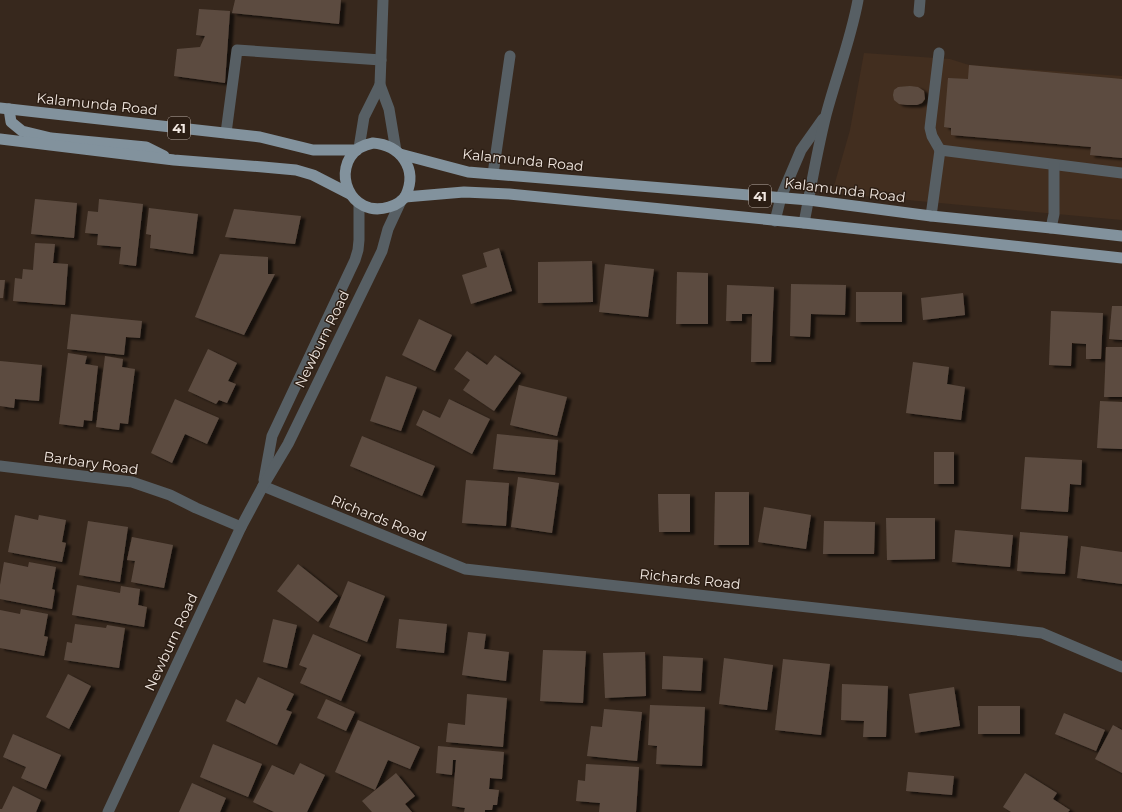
<svg xmlns="http://www.w3.org/2000/svg" width="1122" height="812" font-family="Montserrat,sans-serif">
	<defs>
		<filter id="shadow"><feDropShadow dx="4.5" dy="2.5" stdDeviation="1" flood-color="#0009"/></filter>
	</defs>
	<rect width="100%" height="100%" fill="#37281d"/>
	<polygon fill="#422e1f" points="864,53 950,59 969,65 1122,76 1122,220 832,193 850,130"/>
	<g fill="#5c4c41" filter="url(#shadow)">
		<polygon points="235,0 341,0 339,24 232,13"/>
		<polygon points="199,9 230,11 225,83 174,76 177,49 200,47 205,36 196,35"/>
		<polygon points="969,65 1122,79 1122,158 1090,155 1091,147 951,135 951,128 944,127 948,78 968,79"/>
		<polygon points="910,86 918,87 924,91 925,99 922,103 917,105 907,105 899,104 894,100 893,95 894,90 898,87"/>
		<polygon points="35,199 77,203 74,238 31,234"/>
		<polygon points="99,199 143,204 136,266 119,264 121,247 97,245 98,234 85,233 88,211 98,212"/>
		<polygon points="149,208 198,214 193,254 150,248 151,235 146,234"/>
		<polygon points="234,209 301,216 295,244 225,237"/>
		<polygon points="35,243 55,244 53,263 68,264 65,305 13,301 15,278 22,279 23,269 33,270"/>
		<polygon points="499,248 512,291 471,304 462,275 487,267 483,253"/>
		<polygon points="220,254 268,257 268,274 275,274 244,335 195,317"/>
		<polygon points="592,261 593,302 538,303 538,262"/>
		<polygon points="605,264 654,269 648,317 599,312"/>
		<polygon points="677,272 708,273 708,324 676,324"/>
		<polygon points="0,280 5,280 3,298 0,298"/>
		<polygon points="791,284 846,285 845,315 811,314 810,337 790,336"/>
		<polygon points="727,285 774,287 771,362 751,362 752,314 742,314 742,321 726,321"/>
		<rect x="856" y="292" width="46" height="30"/>
		<polygon points="963,293 965,315 923,320 921,298"/>
		<polygon points="1112,306 1122,306 1122,340 1109,339"/>
		<polygon points="1051,311 1103,313 1101,359 1086,359 1086,344 1072,343 1071,366 1049,365"/>
		<polygon points="71,314 142,321 140,338 126,337 124,355 67,349"/>
		<polygon points="419,319 452,335 435,371 402,355"/>
		<polygon points="1106,347 1122,347 1122,397 1104,397"/>
		<polygon points="208,349 237,363 228,381 236,384 227,403 219,400 216,404 188,391"/>
		<polygon points="467,351 487,365 495,355 521,373 494,411 463,390 470,380 454,369"/>
		<polygon points="68,353 87,356 85,364 98,366 92,421 84,420 83,427 59,424"/>
		<polygon points="105,356 123,359 122,367 135,369 128,424 120,423 119,430 96,427"/>
		<polygon points="0,361 42,365 39,401 15,399 14,408 0,406"/>
		<polygon points="913,362 949,367 947,384 965,387 961,420 906,413"/>
		<polygon points="386,376 417,387 401,431 370,421"/>
		<polygon points="519,385 567,397 557,436 510,425"/>
		<polygon points="175,399 219,418 207,444 185,434 172,463 151,453"/>
		<polygon points="449,399 490,419 472,454 416,425 423,410 440,418"/>
		<polygon points="1100,401 1122,402 1122,449 1097,448"/>
		<polygon points="497,434 558,440 555,475 493,469"/>
		<polygon points="362,436 435,466 422,496 350,466"/>
		<rect x="934" y="452" width="20" height="32"/>
		<polygon points="1025,457 1082,460 1081,485 1070,484 1068,512 1021,509"/>
		<polygon points="518,477 559,483 552,533 511,527"/>
		<polygon points="466,480 509,483 506,526 462,523"/>
		<polygon points="715,492 749,492 749,545 714,545"/>
		<polygon points="658,494 690,494 690,532 659,532"/>
		<polygon points="764,507 811,515 806,549 758,542"/>
		<polygon points="15,515 38,520 39,515 66,520 62,542 66,543 62,562 8,552"/>
		<polygon points="886,518 935,518 935,559 887,560"/>
		<polygon points="88,521 128,527 120,582 79,575"/>
		<polygon points="824,521 875,522 874,554 823,554"/>
		<polygon points="955,530 1013,535 1010,567 952,562"/>
		<polygon points="1020,532 1068,536 1065,574 1017,571"/>
		<polygon points="132,537 173,545 164,588 131,582 135,561 127,560"/>
		<polygon points="1081,546 1122,552 1122,584 1077,578"/>
		<polygon points="4,562 28,567 29,562 56,567 52,589 55,590 52,609 0,599 0,585"/>
		<polygon points="298,564 338,596 318,622 277,591"/>
		<polygon points="348,581 385,596 367,642 329,627"/>
		<polygon points="77,585 120,593 121,586 140,589 138,605 147,607 144,627 72,615"/>
		<polygon points="21,609 48,614 44,636 48,637 44,656 0,648 0,610 20,614"/>
		<polygon points="273,619 297,625 287,668 263,662"/>
		<polygon points="399,619 447,624 444,653 396,648"/>
		<polygon points="75,624 106,628 107,625 125,628 119,668 64,660 67,642 72,643"/>
		<polygon points="468,632 486,634 484,649 509,652 506,681 462,675"/>
		<polygon points="313,634 361,655 341,701 300,683 307,668 299,665"/>
		<polygon points="543,650 586,651 583,703 540,701"/>
		<polygon points="645,652 646,696 605,698 603,653"/>
		<polygon points="663,656 703,658 701,691 662,689"/>
		<polygon points="724,658 773,665 767,710 719,704"/>
		<polygon points="783,659 830,664 821,735 775,730"/>
		<polygon points="68,674 91,686 69,729 46,717"/>
		<polygon points="258,677 294,694 286,710 292,712 277,745 226,721 236,699 245,704"/>
		<polygon points="842,684 888,686 886,737 863,737 864,721 841,720"/>
		<polygon points="954,687 960,726 915,733 909,694"/>
		<polygon points="467,694 507,698 503,747 446,742 448,723 465,725"/>
		<polygon points="326,699 355,712 346,731 317,718"/>
		<polygon points="650,705 705,707 702,766 656,764 657,746 648,745"/>
		<rect x="978" y="706" width="42" height="28"/>
		<polygon points="604,709 642,712 637,761 587,756 591,726 602,727"/>
		<polygon points="1064,713 1105,730 1096,751 1055,734"/>
		<polygon points="358,720 420,747 410,769 388,760 375,790 335,772"/>
		<polygon points="1113,725 1122,730 1122,773 1095,759"/>
		<polygon points="13,734 61,755 46,789 21,778 26,767 3,757"/>
		<polygon points="213,744 262,764 248,797 200,777"/>
		<polygon points="438,746 504,752 502,779 490,778 489,789 499,790 497,805 493,805 492,810 485,810 485,812 464,812 465,808 452,806 456,760 453,760 452,775 436,773"/>
		<polygon points="300,763 325,775 307,812 274,812 253,802 272,765 294,775"/>
		<polygon points="586,764 639,767 636,812 599,812 600,803 576,801 578,780 585,781"/>
		<polygon points="908,772 954,776 952,795 906,791"/>
		<polygon points="396,773 415,796 405,804 412,812 372,812 362,801"/>
		<polygon points="1025,773 1057,793 1053,799 1070,810 1068,812 1011,812 1003,807"/>
		<polygon points="192,783 226,798 220,812 179,812"/>
		<polygon points="13,786 41,800 36,812 0,812 0,809 2,809"/>
	</g>
	<g fill="none" stroke-linecap="round" stroke-linejoin="round">
		<g stroke="#575f64" stroke-width="11">
			<polyline points="919,12 920,0"/>
			<polyline points="939,53 930,128 932,136 940,150"/>
			<polyline points="226,133 237,50 381,60"/>
			<polyline points="493,174 510,56"/>
			<polyline points="931,216 940,150 1122,173"/>
			<polyline points="1051,228 1054,214 1054,165"/>
		</g>
		<g stroke="#575f64" stroke-width="11">
			<polyline points="383,0 380,85 389,109 396,151"/>
			<polyline points="359,148 364,117 380,85"/>
			<polyline points="775,221 781,197 801,150 823,119"/>
			<path d="M804,223C811,187 817,151 826,115C836,77 851,39 858,0"/>
			<polyline points="0,466 132,482 170,495 196,508 241,527"/>
			<polyline points="263,486 465,569 1042,633 1122,667"/>
		</g>
		<g stroke="#575f64" stroke-width="11">
			<polyline points="264,480 272,436 355,260 358,250 359,240 359,204"/>
			<polyline points="108,812 241,527 263,486 288,444 382,251 388,229 401,201"/>
		</g>
		<g stroke="#82929d" stroke-width="11">
			<polyline points="0,108 260,137 313,150 357,150"/>
			<polyline points="9,109 11,122 22,131 51,138 146,147 164,156"/>
			<polyline points="0,139 174,160 263,167 296,170 313,175 350,194"/>
			<path d="M373,143C400,145 418,168 406,195C403,201 396,205 389,207C350,219 330,169 359,148C363,146 368,144 373,143Z"/>
			<polyline points="400,154 468,172 809,200 931,216 1051,228 1122,236"/>
			<polyline points="405,197 464,192 509,194 804,223 1122,258"/>
		</g>
	</g>
	<g text-anchor="middle" dominant-baseline="central" stroke-width="3" stroke-linejoin="round" paint-order="stroke">
		<g fill="#2c1e14" stroke="#b7aba4" stroke-width="1">
			<rect x="168" y="117" width="22" height="22" rx="3"/>
			<rect x="749" y="185" width="22" height="22" rx="3"/>
		</g>
		<g font-size="13" font-weight="bold" fill="#f2e8e1">
			<text x="179" y="128">41</text>
			<text x="760" y="196">41</text>
		</g>
		<g font-size="14" fill="#f2e8e1" stroke="#2c1e14">
			<text transform="translate(97 104) rotate(6)">Kalamunda Road</text>
			<text transform="translate(523 160) rotate(6)">Kalamunda Road</text>
			<text transform="translate(845 190) rotate(7)">Kalamunda Road</text>
			<text transform="translate(322 339) rotate(-64)">Newburn Road</text>
			<text transform="translate(91 463) rotate(8)">Barbary Road</text>
			<text transform="translate(379 518) rotate(22)">Richards Road</text>
			<text transform="translate(690 579) rotate(6)">Richards Road</text>
			<text transform="translate(171 642) rotate(-65)">Newburn Road</text>
		</g>
	</g>
</svg>
